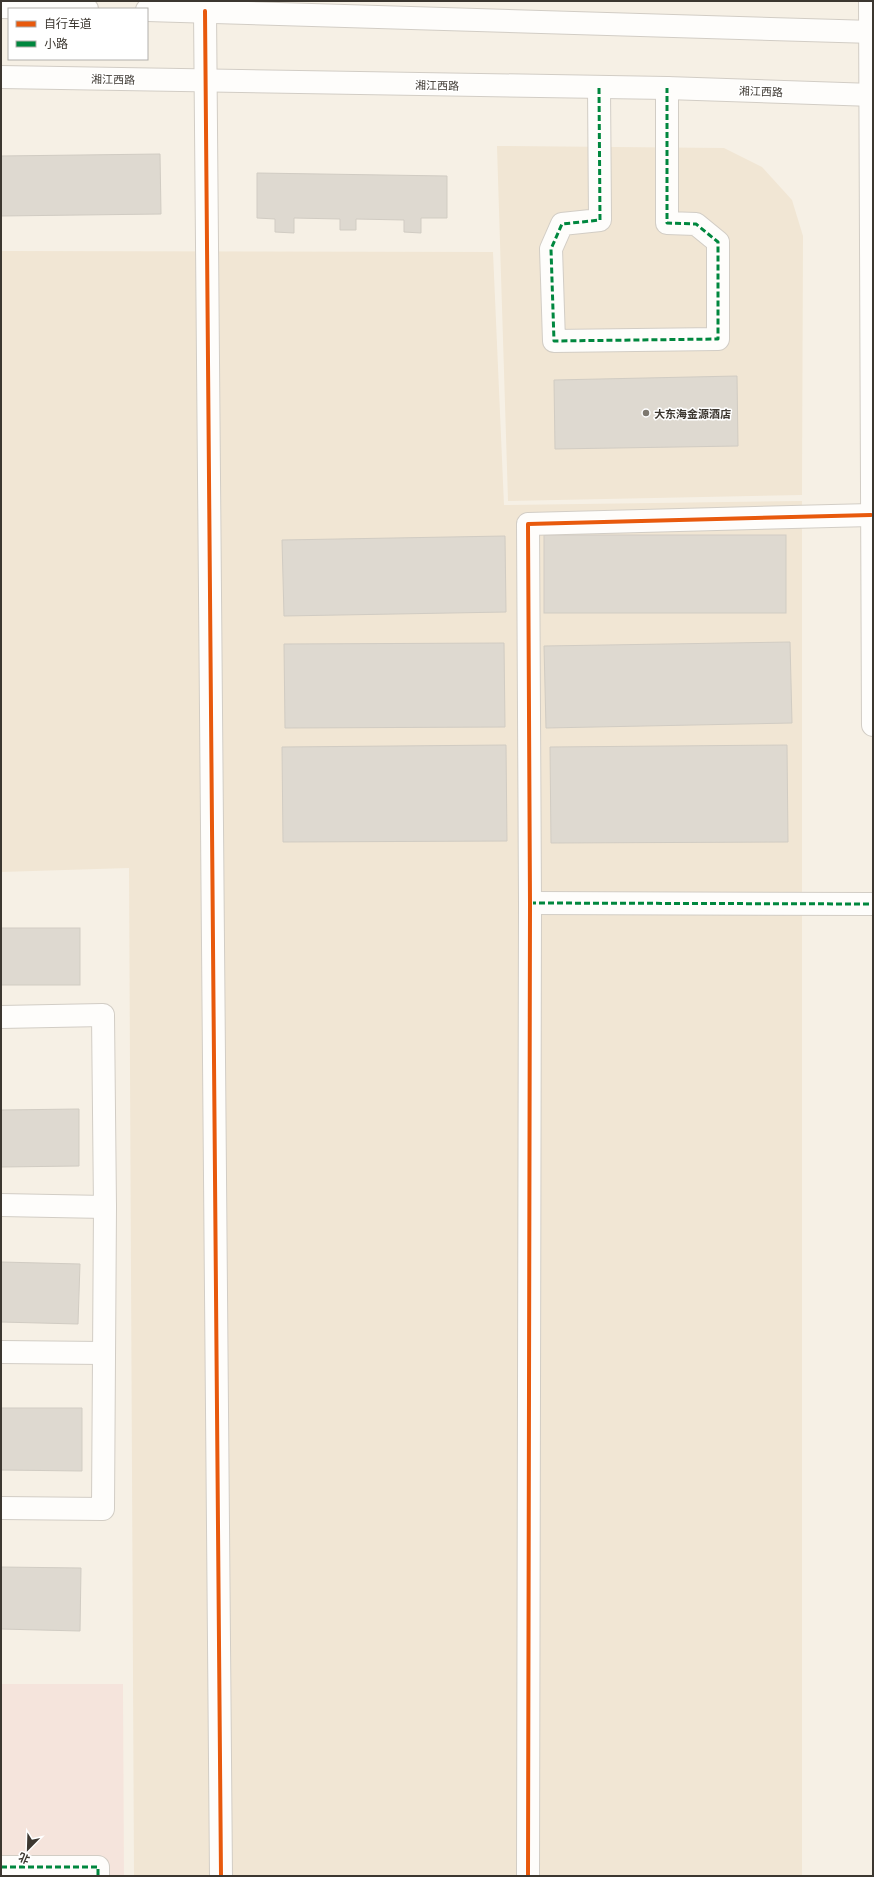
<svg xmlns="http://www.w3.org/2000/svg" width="874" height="1877" font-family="'Exo 2','Noto Sans SC',sans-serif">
	<rect width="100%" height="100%" fill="#f6f0e5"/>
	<g fill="#f1e6d4">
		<polygon points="497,146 724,148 762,167 792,200 803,236 802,495 508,501"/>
		<polygon points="1,251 493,252 504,505 802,501 802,1876 134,1876 129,868 1,872"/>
	</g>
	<polygon fill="#f5e4dc" points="1,1684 123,1684 124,1876 1,1876"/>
	<g fill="#ded9d0" stroke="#d1ccc3">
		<polygon points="160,154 161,214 1,216 1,156"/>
		<polygon points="257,173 447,176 447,218 421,218 421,233 404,232 404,220 356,219 356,230 340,230 340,219 294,218 294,233 275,232 275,219 257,218"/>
		<polygon points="737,376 738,446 555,449 554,380"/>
		<rect x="544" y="535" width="242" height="78"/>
		<polygon points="505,536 506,612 284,616 282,540"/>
		<polygon points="790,642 792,723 546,728 544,646"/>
		<polygon points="504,643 505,727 285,728 284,644"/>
		<polygon points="506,745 507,841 283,842 282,747"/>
		<polygon points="787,745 788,842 551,843 550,747"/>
		<rect x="1" y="928" width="79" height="57"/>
		<polygon points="79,1109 79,1166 1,1167 1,1110"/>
		<polygon points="1,1262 80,1264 78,1324 1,1322"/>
		<polygon points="1,1408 82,1408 82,1471 1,1470"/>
		<polygon points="1,1567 81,1568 80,1631 1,1629"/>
	</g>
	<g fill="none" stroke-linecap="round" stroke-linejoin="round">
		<g stroke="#d2cdc5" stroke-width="24">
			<g id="minor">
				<polyline points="205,11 221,1876"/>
				<polyline points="599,88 600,220 562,224 551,249 554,341 718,339 718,242 696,224 667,223 667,88"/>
				<polyline points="530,903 873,904"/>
				<polyline points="1,1017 103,1015 105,1207 103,1509 1,1508"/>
				<polyline points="1,1205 105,1207"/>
				<polyline points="1,1352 103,1353"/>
				<polyline points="1,1867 98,1867 98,1876"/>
				<polyline points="528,1876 530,903 528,524 871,515"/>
			</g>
		</g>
		<g stroke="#d2cdc5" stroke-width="24">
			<polyline id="tertiary" points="870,1 873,725"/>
		</g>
		<g stroke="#d2cdc5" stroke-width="24">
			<g id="primary">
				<polyline points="1,7 87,9"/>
				<polyline points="147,10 873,32"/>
				<polyline points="1,77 667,88 873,95"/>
			</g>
		</g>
		<use href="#minor" stroke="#fefdfb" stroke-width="22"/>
		<use href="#tertiary" stroke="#fefdfb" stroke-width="22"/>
		<use href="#primary" stroke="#fefdfb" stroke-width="22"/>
		<g stroke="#00873e" stroke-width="3" stroke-dasharray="6 3" stroke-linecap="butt">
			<polyline points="599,88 600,220 562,224 551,249 554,341 718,339 718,242 696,224 667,223 667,88"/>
			<polyline points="530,903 873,904"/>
			<polyline points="1,1867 98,1867 98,1876"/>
		</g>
		<g stroke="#fff" stroke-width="6">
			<g id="cycleway">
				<polyline points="205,11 221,1876"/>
				<polyline points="528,1876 530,903 528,524 871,515"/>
			</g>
		</g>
		<use href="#cycleway" stroke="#e8590c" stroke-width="4"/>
	</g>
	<circle fill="#7d786f" stroke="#fff" stroke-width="1.5" cx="646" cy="413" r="4"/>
	<g text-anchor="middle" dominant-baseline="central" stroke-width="3" stroke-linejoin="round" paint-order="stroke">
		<g font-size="11" fill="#3c3730" stroke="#fff">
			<text transform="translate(113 79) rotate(1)">湘江西路</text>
			<text transform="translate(437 85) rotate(1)">湘江西路</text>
			<text transform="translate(761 91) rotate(2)">湘江西路</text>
		</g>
		<g font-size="11" font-weight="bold" fill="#3c3730" stroke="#fff" text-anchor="start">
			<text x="654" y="413">大东海金源酒店</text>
		</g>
	</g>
	<rect width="874" height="1877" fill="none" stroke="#3c3730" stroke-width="4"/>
	<rect x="8" y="8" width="140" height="52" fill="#ffffff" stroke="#b1afac"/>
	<rect x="16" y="21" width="20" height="6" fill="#e8590c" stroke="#b1afac"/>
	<text x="44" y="28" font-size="12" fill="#3c3730">自行车道</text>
	<rect x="16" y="41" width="20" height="6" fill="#00873e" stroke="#b1afac"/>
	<text x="44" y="48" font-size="12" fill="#3c3730">小路</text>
	<g transform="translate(28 1849) rotate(203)" stroke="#ffffff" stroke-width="3" paint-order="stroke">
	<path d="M0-3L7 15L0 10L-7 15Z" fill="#3c3730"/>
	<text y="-6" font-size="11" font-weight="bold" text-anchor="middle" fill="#3c3730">北</text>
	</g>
</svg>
